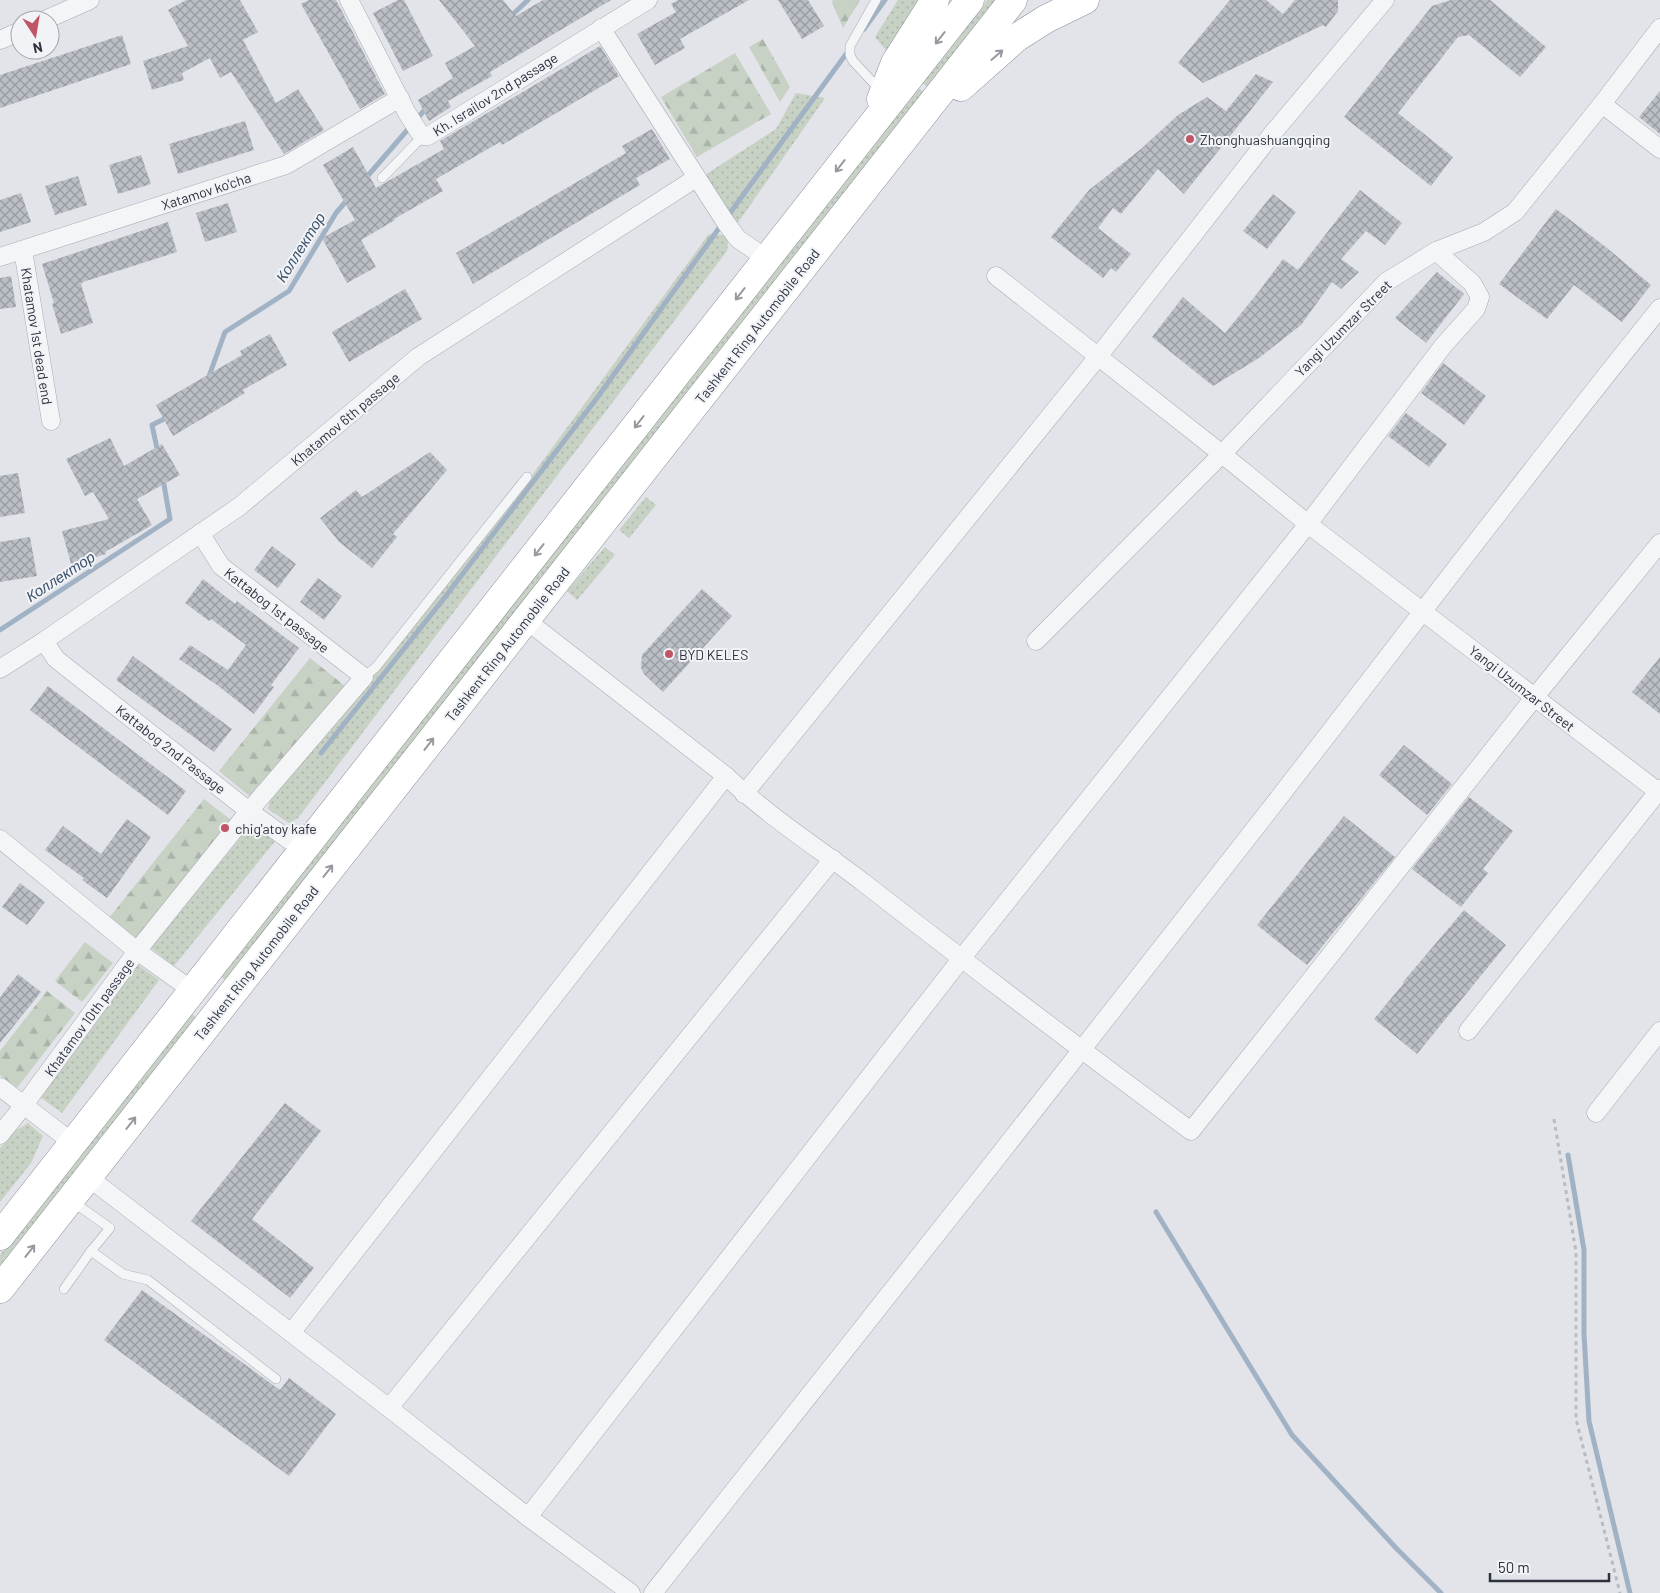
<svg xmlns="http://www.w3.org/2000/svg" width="1660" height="1593" font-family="Barlow,sans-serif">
	<defs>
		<pattern id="green-dots" width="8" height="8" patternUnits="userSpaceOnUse" patternTransform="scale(1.25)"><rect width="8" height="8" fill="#c7d1c4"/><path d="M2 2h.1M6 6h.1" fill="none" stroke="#abb4a9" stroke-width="1.8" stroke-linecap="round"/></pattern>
		<pattern id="forest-firs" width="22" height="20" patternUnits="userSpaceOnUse" patternTransform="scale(1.25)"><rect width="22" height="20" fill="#c7d1c4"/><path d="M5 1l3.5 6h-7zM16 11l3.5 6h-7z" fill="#abb4a9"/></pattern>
		<pattern id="building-cross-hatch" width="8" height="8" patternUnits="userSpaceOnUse" patternTransform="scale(1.25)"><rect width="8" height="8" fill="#babec5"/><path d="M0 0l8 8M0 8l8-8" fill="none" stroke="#979ba1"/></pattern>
	</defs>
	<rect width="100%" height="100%" fill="#e2e4e9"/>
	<g fill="url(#green-dots)">
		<polygon points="898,0 920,0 889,54 875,37"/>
		<polygon points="987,0 999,0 929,88 922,83"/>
		<polygon points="917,87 925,93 226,981 219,975"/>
		<polygon points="796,93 825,98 737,224 705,175 776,129"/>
		<polygon points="709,234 725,235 728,242 727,251 298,818 289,823 268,809 271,797 533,474"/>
		<polygon points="646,497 656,505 629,538 619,530"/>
		<polygon points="605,547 615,555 577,600 567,591"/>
		<polygon points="249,827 262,830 276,840 174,966 151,948"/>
		<polygon points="137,964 159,980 62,1113 40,1097"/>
		<polygon points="189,1012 196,1017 0,1270 0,1255"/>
		<polygon points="28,1123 43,1136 31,1163 0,1202 0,1148 12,1133"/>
	</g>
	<g fill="url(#forest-firs)">
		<polygon points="833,0 860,0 843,28 832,2"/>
		<polygon points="763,39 790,87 780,102 749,47"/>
		<polygon points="735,53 771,114 697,157 661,97"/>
		<polygon points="310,658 345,686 253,799 219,771"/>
		<polygon points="204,799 231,820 136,940 109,918"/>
		<polygon points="85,942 113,963 82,1002 55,981"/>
		<polygon points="47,991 75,1013 17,1088 0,1075 0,1051"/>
	</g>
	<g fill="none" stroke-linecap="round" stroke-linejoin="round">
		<g stroke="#a1b2c4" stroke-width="5">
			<polyline points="510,17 528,0"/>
			<polyline points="864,29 885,0"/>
			<polyline points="365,179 428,106"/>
			<polyline points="727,217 849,50"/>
			<polyline points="208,379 225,332 289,291 336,213 348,199"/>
			<polyline points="158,453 152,425 168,417"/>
			<polyline points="0,630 170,519 163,479"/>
			<polyline points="321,753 442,601 597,398 722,224"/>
			<polyline points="1568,1155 1584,1250 1584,1334 1589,1421 1630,1593"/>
			<polyline points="1156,1212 1292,1435 1396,1548 1441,1593"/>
		</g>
	</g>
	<g fill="url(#building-cross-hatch)">
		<polygon points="186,0 240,0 258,32 243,40 276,103 298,89 324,130 284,154 231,72 220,78 210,58 182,73 184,80 152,90 143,61 188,46 168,10"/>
		<polygon points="309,0 336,0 385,94 360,109 301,4"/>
		<polygon points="398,0 404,0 433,56 403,71 373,13"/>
		<polygon points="439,0 503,0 516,16 543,0 611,0 490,72 492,76 448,101 451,107 429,121 418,100 453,78 445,63 475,46"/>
		<polygon points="678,0 749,0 680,39 685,48 655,65 637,34 676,12 671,4"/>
		<polygon points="778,0 808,0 824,26 802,39"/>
		<polygon points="1230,0 1266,0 1283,14 1295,0 1338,0 1338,11 1326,27 1323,25 1203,83 1178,63"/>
		<polygon points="1451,0 1490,0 1546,47 1520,77 1469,35 1458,37 1398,113 1453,157 1431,186 1344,117 1432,6"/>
		<polygon points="122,35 131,64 0,108 0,75"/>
		<polygon points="600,46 619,76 502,145 500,142 436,179 443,191 394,219 395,220 361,240 376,267 347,283 322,238 355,220 323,165 353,147 376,188 444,149 440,141"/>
		<polygon points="1256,74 1273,82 1184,194 1158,169 1121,214 1113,208 1098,228 1131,254 1116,272 1111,268 1103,278 1051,237 1089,190 1141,149 1178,115 1207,97 1226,111"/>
		<polygon points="1660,91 1660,134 1639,117"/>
		<polygon points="245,121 254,150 178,174 169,144"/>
		<polygon points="652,129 670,159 636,178 640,185 473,284 456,253 626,153 622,146"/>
		<polygon points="141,155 151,184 118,194 109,165"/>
		<polygon points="78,176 87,205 55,215 45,186"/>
		<polygon points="1360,190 1402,223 1385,245 1366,231 1341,259 1359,272 1341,289 1332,282 1301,325 1259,358 1213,386 1152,337 1183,297 1225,333 1260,290 1283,259 1298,270"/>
		<polygon points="21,193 31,222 0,232 0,200"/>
		<polygon points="1273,194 1296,212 1267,249 1243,231"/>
		<polygon points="228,203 237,232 205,242 196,213"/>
		<polygon points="1556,209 1607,248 1651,285 1622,322 1574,285 1547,319 1499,284"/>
		<polygon points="168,222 177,252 83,282 81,284 93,323 61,334 52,304 54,303 42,264"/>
		<polygon points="1437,272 1464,294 1426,343 1395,318"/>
		<polygon points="11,276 16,307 0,309 0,278"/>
		<polygon points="405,289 422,319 349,362 332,332"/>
		<polygon points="270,334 287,365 243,390 245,393 173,436 156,405 242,355 240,351"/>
		<polygon points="1443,363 1486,396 1464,425 1421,393"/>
		<polygon points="1406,413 1447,444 1429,467 1388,436"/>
		<polygon points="110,438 124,466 162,444 180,475 137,499 152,525 105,552 106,554 71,564 62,531 109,519 93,492 85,496 66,459"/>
		<polygon points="430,452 447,470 393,534 397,537 372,568 339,542 320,518 356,490 362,497"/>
		<polygon points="18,473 25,513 0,517 0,476"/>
		<polygon points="30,537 37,576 0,582 0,542"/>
		<polygon points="272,546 296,564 278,588 254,570"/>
		<polygon points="318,578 342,596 324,620 300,602"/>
		<polygon points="203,579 235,604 237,601 299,648 271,685 274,687 254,714 217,685 179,659 190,645 228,670 246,645 211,619 209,621 185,603"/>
		<polygon points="702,589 732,616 663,692 644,674 641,668 642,655"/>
		<polygon points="133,656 232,729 214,752 116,680"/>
		<polygon points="1660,657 1660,714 1632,692"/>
		<polygon points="48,686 186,791 168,815 30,710"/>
		<polygon points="1404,745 1452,784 1427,815 1379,775"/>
		<polygon points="1469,797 1513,831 1483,869 1488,873 1461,907 1412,869"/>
		<polygon points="1344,816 1395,857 1307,965 1257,925"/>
		<polygon points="127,819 151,837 107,898 82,880 84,878 45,850 63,826 101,854"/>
		<polygon points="20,883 45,902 27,925 2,907"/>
		<polygon points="1464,910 1506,945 1417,1054 1374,1019 1404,983 1403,982"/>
		<polygon points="18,974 41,992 0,1043 0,997"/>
		<polygon points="285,1103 321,1131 252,1219 314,1268 290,1298 191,1221"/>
		<polygon points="142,1290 280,1390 289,1378 336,1414 289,1476 104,1340"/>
	</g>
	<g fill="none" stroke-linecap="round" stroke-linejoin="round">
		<g stroke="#a8abb3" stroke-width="10">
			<g id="lane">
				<polyline points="876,0 850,46 850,55 853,61 880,90"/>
				<polyline points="382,178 423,136"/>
				<polyline points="364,677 376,667 527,477"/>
				<polyline points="73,1202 110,1228 91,1251 123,1274 148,1280 276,1379"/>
				<polyline points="64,1289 91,1251"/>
			</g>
		</g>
		<g stroke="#a8abb3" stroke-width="19">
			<g id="street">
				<polyline points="349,0 407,113 419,132 423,136 428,136 648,0"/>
				<polyline points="45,20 90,0"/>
				<polyline points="601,28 726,223 738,239 767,259"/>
				<polyline points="0,40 20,31"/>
				<polyline points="1602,104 1660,149"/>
				<polyline points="23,250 51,421"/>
				<polyline points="0,257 286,165 400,98"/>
				<polyline points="996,276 1222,454 1308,524 1660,793"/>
				<path d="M526,620L726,776C768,816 818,848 864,883C972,967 1081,1050 1191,1131L1534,698L1660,543"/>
				<polyline points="44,641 56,659 249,811 303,850"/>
				<polyline points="1036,641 1222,454 1386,282 1436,251 1484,232 1515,212 1602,104 1660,28"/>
				<polyline points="0,669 44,641 240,506 418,357 696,178"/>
				<polyline points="744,794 1097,358 1272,134 1385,0"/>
				<polyline points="0,839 137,951 24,1105 0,1135"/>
				<polyline points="193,991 137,951 249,811 364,677 221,566 200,533"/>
				<polyline points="1468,1031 1660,789"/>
				<polyline points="0,1087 73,1143"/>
				<polyline points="1596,1113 1660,1031"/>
				<polyline points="88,1177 389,1408 528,1517 631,1593"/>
				<polyline points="291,1333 726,776"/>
				<polyline points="389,1408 833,859"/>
				<polyline points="528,1517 961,959 1308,524 1443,346 1476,309 1480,297 1472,283 1436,251"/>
				<path d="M653,1593C858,1334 1064,1074 1267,813C1398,645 1526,474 1660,308"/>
			</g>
		</g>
		<g stroke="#8b929e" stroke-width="29">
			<g id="highway">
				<polyline points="961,87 1016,38 1046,19 1085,0"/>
				<polyline points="881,99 895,63 935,0"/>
				<polyline points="0,1236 970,0"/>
				<polyline points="0,1289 1013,0"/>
			</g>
		</g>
		<polyline stroke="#b8bbc0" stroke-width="3" stroke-dasharray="4 4" stroke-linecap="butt" points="1554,1119 1576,1252 1576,1419 1620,1593"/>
		<use href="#lane" stroke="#f4f5f7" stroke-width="9"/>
		<use href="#street" stroke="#f4f5f7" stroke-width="18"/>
		<use href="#highway" stroke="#fff" stroke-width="28"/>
	</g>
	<defs><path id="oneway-shaft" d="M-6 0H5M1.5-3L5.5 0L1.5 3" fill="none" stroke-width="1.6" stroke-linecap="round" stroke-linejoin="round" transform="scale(1.25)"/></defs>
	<g stroke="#96999f">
		<use href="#oneway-shaft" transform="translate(940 38) rotate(128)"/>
		<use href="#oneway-shaft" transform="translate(997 55) rotate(-41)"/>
		<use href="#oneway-shaft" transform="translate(840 166) rotate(128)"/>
		<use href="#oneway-shaft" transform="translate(740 294) rotate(128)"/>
		<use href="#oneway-shaft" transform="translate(639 422) rotate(128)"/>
		<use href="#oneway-shaft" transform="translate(539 550) rotate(128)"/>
		<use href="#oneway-shaft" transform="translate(429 744) rotate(-52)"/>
		<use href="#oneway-shaft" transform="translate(328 871) rotate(-52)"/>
		<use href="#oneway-shaft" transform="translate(131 1123) rotate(-52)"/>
		<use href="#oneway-shaft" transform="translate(30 1251) rotate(-52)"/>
	</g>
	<g fill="#bf5565" stroke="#f1f3f6" stroke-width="2">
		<circle cx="1190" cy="139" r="5"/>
		<circle cx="669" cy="654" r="5"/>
		<circle cx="225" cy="828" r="5"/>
	</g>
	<g text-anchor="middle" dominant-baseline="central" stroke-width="4" stroke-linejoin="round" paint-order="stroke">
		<g font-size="14" fill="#2c333f" stroke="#f1f3f6">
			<text transform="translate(495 94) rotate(-32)">Kh. Israilov 2nd passage</text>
			<text transform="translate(206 191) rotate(-18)">Xatamov ko'cha</text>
			<text transform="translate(757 326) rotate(-52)">Tashkent Ring Automobile Road</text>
			<text transform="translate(1343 328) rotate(-45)">Yangi Uzumzar Street</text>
			<text transform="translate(37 336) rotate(81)">Khatamov 1st dead end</text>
			<text transform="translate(345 419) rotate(-40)">Khatamov 6th passage</text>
			<text transform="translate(277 610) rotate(38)">Kattabog 1st passage</text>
			<text transform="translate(507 644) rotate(-52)">Tashkent Ring Automobile Road</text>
			<text transform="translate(1522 688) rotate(38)">Yangi Uzumzar Street</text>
			<text transform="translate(171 749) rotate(38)">Kattabog 2nd Passage</text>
			<text transform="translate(256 963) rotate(-52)">Tashkent Ring Automobile Road</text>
			<text transform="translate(89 1017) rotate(-54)">Khatamov 10th passage</text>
		</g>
		<g font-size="14" fill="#2c333f" stroke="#f1f3f6" text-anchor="start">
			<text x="1200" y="139">Zhonghuashuangqing</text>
			<text x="679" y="654">BYD KELES</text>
			<text x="235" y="828">chig'atoy kafe</text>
		</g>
		<g font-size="15" font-style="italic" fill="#3a526e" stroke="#f1f3f6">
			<text transform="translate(300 247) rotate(-58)">Коллектор</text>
			<text transform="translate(60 576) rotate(-33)">Коллектор</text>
		</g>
	</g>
	<g transform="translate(35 35) rotate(168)"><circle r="24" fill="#f1f3f6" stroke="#a2a6ad"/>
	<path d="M0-4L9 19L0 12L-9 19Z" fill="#bf5565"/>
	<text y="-8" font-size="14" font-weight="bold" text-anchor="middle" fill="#2c333f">N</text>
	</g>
	<path d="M1490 1573v8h119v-8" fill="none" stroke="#2c333f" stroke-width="2.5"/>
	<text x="1498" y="1573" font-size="15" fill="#2c333f" stroke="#f1f3f6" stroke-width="4" paint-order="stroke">50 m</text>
</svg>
